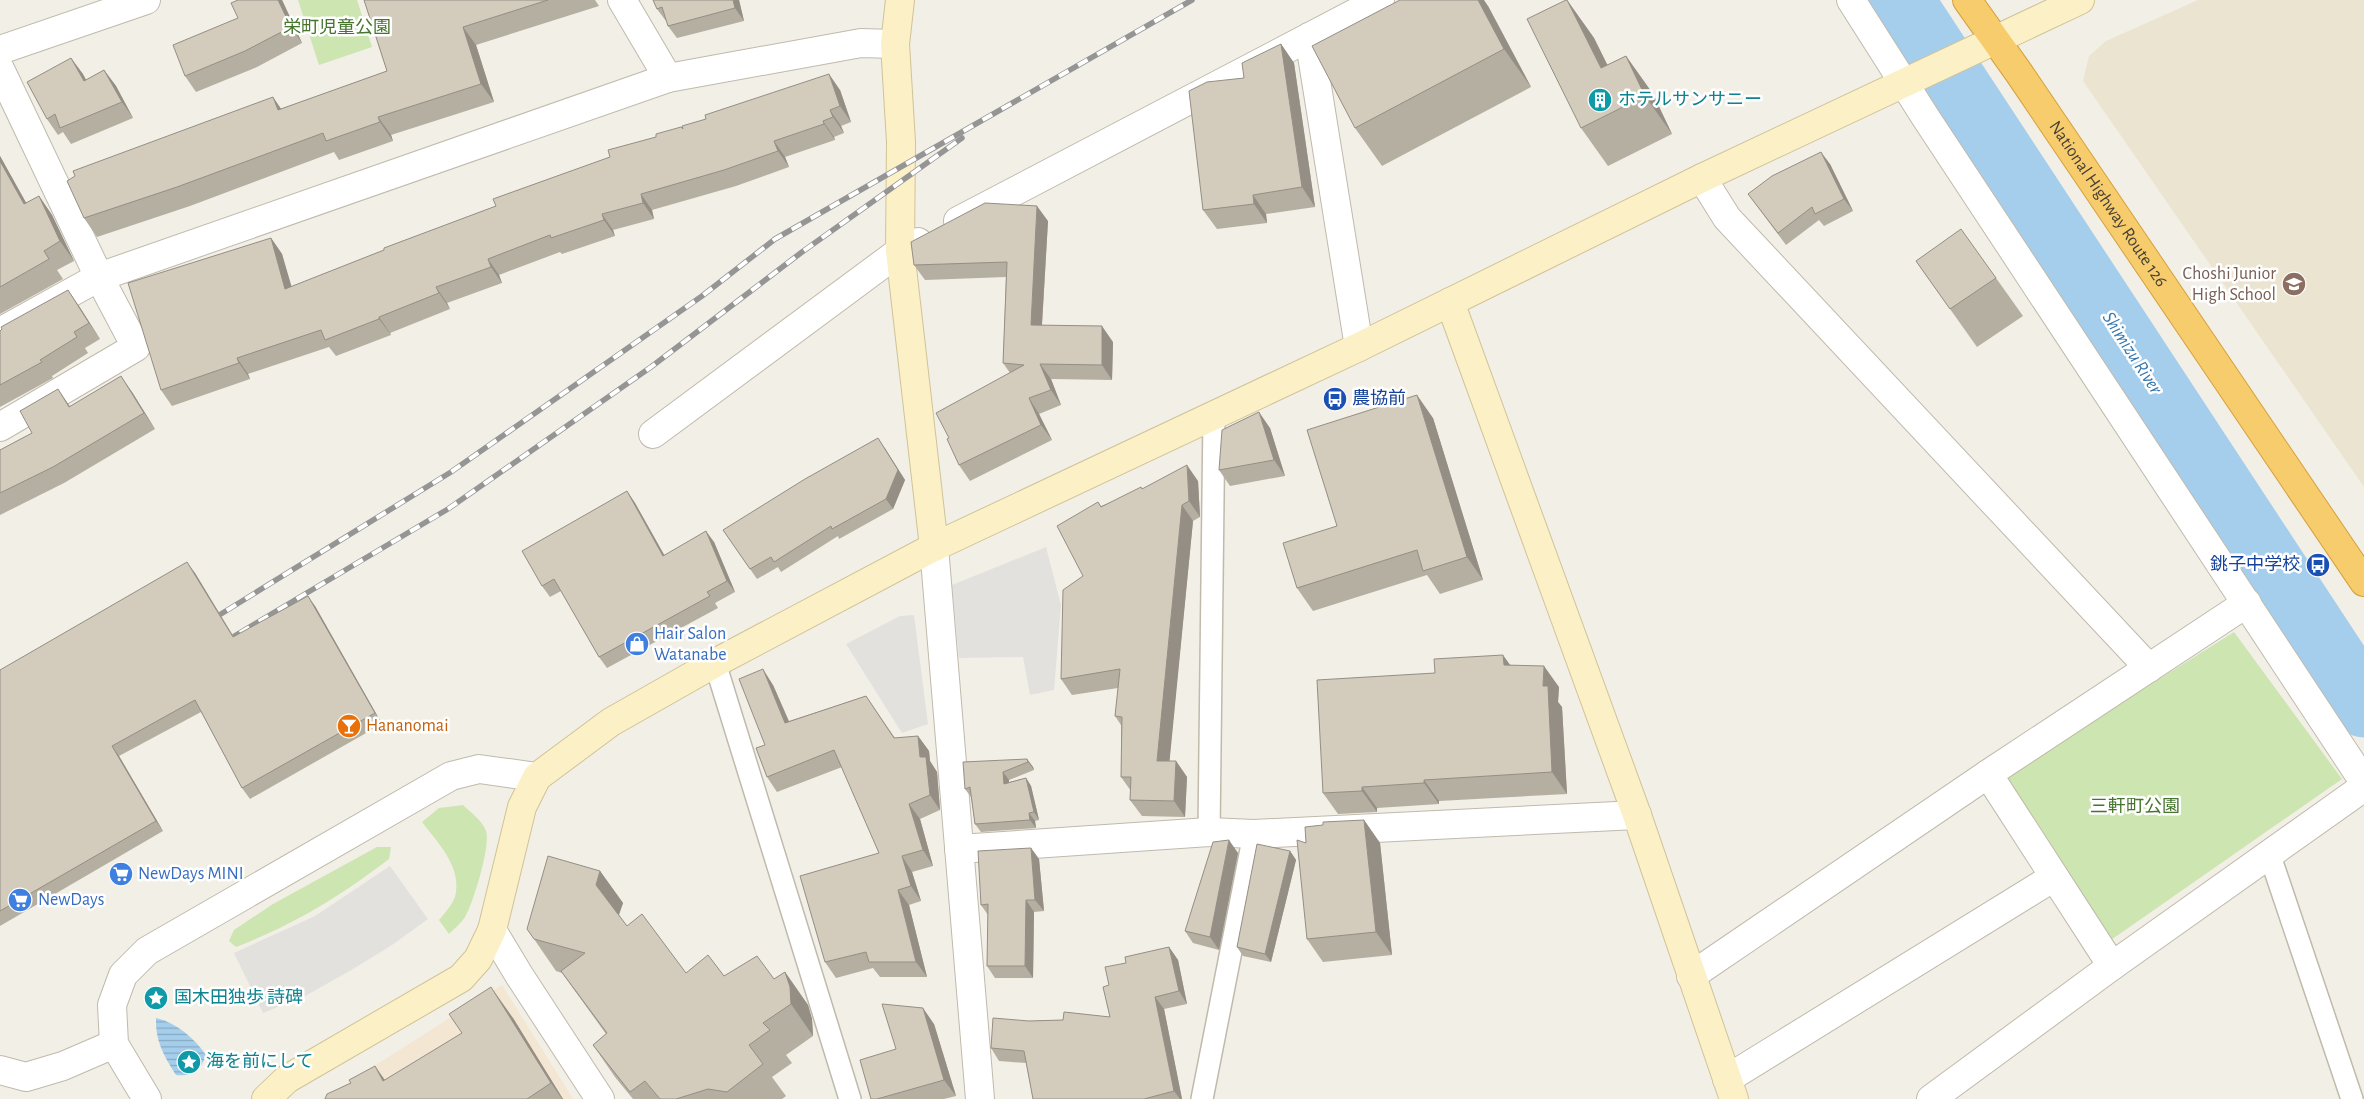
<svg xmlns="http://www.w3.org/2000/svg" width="2364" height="1099" font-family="'Alegreya Sans','Noto Sans JP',sans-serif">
	<defs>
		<pattern id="water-rules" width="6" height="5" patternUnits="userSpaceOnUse" patternTransform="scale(1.25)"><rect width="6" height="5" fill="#a5ceed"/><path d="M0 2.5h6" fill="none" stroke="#88a9c1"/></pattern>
	</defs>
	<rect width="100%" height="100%" fill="#f2efe6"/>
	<polygon fill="#f3e6d2" points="502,985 573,1099 322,1099"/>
	<polygon fill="#ebe4d1" points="2198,0 2364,0 2364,487 2083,81 2089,56 2106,41"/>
	<g fill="#cce5b1">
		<polygon points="298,0 357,0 372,47 319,65"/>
		<polygon points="2234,632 2342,779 2108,942 2000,779"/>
		<path d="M463,805C471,813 482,820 486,831C491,845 473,904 465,917C461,923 454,929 449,934L439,920C444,914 452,905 455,897C463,868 438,843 422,822L439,808Z"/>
		<path d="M377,847H391L389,859C339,897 295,924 236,947L229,941L234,930L273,904Z"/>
	</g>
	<g fill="#e3e1de">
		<polygon points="1046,547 1061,605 1054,690 1030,695 1023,657 959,658 952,585"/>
		<polygon points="914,615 928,724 902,733 846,644 900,616"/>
		<polygon points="390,866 428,919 392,945 353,969 307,995 263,1013 234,953 315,916"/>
	</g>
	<path fill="url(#water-rules)" d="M156,1018C177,1023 194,1038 206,1055C201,1070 192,1077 176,1075C164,1057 155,1040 156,1018Z"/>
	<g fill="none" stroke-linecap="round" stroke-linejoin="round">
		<polyline stroke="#a5ceed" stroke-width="65" points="1901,0 2364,705"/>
		<g stroke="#c0baac" stroke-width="24">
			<g id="lane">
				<polyline points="715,663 850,1099"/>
				<polyline points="1209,832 1214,415"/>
				<polyline points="2269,853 2352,1099"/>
				<polyline points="1202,1099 1254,834"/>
			</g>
		</g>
		<g stroke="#c0baac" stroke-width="30">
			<g id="street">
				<polyline points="622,0 668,78"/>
				<polyline points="1851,0 1926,118 2364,782"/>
				<polyline points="1309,37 1359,347"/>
				<polyline points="0,50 146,0"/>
				<polyline points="0,69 99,277 136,347 0,427"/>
				<polyline points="1702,178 1727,218 2149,668"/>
				<polyline points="958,221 1380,0"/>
				<polyline points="0,332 99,277 668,78 861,43 895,44"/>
				<polyline points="653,434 900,251 918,242"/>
				<polyline points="934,547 980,1099"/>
				<polyline points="1988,774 2112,966"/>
				<polyline points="959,849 1209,832 1254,834 1637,815"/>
				<polyline points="492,930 519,975 600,1099"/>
				<polyline points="1691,976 1988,774 2247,603"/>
				<polyline points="0,1070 26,1077 63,1066 114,1044"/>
				<polyline points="1727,1079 2054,877"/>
				<polyline points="147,1099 114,1044 112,1005 123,975 147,951 451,776 479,769 537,777"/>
				<polyline points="1931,1099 2112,966 2364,787"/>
			</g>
		</g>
		<g stroke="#d0c398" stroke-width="30">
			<g id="secondary">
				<polyline points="900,0 895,44 901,142 900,251 934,547"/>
				<polyline points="1450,302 1637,815 1734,1099"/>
				<polyline points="266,1099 287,1079 461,978 478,959 492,930 522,807 537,777 611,722 715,663 934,547 1359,347 1702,178 2080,0"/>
			</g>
		</g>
		<g stroke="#d6a13d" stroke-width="30">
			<g id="highway">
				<path id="s1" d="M1967,0L2019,73L2364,582"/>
			</g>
		</g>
		<use href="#lane" stroke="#fff" stroke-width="21"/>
		<use href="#street" stroke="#fff" stroke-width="28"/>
		<use href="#secondary" stroke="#fcf0c7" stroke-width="28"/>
		<use href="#highway" stroke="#f7cc6d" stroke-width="28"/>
		<g stroke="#959595" stroke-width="5.5">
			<g id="rail">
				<polyline points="208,622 451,472 702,296 775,239 1192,0"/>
				<polyline points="221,644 448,509 651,367 802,252 962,138"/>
			</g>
		</g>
		<use href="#rail" stroke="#fff" stroke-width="4" stroke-dasharray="11" stroke-linecap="butt"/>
	</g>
	<g fill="#b5afa2">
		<polygon points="282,0 302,43 257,67 196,92 185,76 238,18"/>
		<polygon points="364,0 595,0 599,6 476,45 494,102 391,135 393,141 339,160 334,152 190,206 97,237 84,218 281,109 387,71"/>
		<polygon points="653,0 739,0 744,21 677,38 668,26 667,21 666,21 657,9"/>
		<polygon points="1567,0 1594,38 1607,65 1626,56 1653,94 1672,134 1608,166 1581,128"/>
		<polygon points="1488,6 1531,87 1382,166 1355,128"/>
		<polygon points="1281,44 1294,63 1315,207 1266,214 1267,223 1217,229 1203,210 1244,78"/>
		<polygon points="71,58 86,80 104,70 116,86 133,118 71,144 63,132 58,135 47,119"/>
		<polygon points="840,90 851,122 841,126 844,133 834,137 835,140 785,157 789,167 736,186 652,210 654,219 613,230 615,236 562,254 560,252 499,275 502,283 447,303 450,309 390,333 391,335 336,356 329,347 248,374 250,379 172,406 161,390 271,238 282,254 291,287 496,206 610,157 683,129"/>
		<polygon points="0,156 26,203 39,196 52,215 74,261 57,270 63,279 0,314"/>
		<polygon points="1830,164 1853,211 1824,226 1819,220 1786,245 1748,194"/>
		<polygon points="1048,221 1042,325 1113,342 1112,380 1051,379 1061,405 1039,414 1052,440 970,481 959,465 949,438 1010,373 1003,363 1006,277 925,280 914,265"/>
		<polygon points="1916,261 1996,278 2023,316 1977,347"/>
		<polygon points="79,306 100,339 85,348 88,353 52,376 53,378 0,407 0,331"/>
		<polygon points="132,392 155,429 64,483 0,515 0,450 32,433 70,406"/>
		<polygon points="1433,418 1483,580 1440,594 1427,575 1313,611 1297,588 1337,526"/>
		<polygon points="1270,428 1285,476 1230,486 1219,470"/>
		<polygon points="885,448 905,480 893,509 839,539 838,536 781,572 778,567 757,579 723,530"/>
		<polygon points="1198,481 1200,517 1193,521 1169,761 1176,761 1187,777 1185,817 1142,816 1130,800 1131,791 1121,777 1121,725 1115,716 1118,688 1072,695 1061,679 1098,502 1101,506 1143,489"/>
		<polygon points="627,491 635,503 664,555 714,542 735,592 715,603 718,608 607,668 599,657 561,591 550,597 542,586"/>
		<polygon points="195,573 234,637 315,606 382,724 250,799 242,788 201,712 119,756 163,831 0,926 0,670"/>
		<polygon points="1510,665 1559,687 1558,702 1562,707 1567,794 1439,801 1439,804 1377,808 1377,812 1338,814 1323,793 1435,673"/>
		<polygon points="773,685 789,721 866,696 895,738 918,736 929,751 930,761 937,772 940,810 920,819 933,866 912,872 921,901 909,905 927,977 880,977 873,968 836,978 825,962 879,853 842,767 777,792 767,777 765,745"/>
		<polygon points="1027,759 1033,767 1034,770 1009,780 1009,782 1026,778 1031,786 1039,820 1035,821 1036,828 981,832 975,824 971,797 965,789"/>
		<polygon points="1364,820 1380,843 1392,955 1323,962 1307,939 1306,843"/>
		<polygon points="1031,848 1039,859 1044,911 1034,912 1033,978 995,978 987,966 988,915 981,905"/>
		<polygon points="1290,851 1296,860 1271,962 1243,956 1237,947"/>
		<polygon points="1238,853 1219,950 1193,943 1185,931"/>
		<polygon points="600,871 623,903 619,915 627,926 686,973 774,979 785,972 808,1005 812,1019 813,1036 786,1055 792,1063 772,1077 786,1096 782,1099 633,1099 615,1077 593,1045 606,1034 562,973 556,971 534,939"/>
		<polygon points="1169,947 1178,960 1187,1004 1164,1009 1182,1099 1033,1099 1026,1063 999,1061 991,1048 1029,1021 1063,1020 1110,1017 1109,985 1126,963"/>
		<polygon points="513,1018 563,1099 325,1099 385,1080"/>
		<polygon points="934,1024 956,1096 944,1099 871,1099 896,1049"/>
	</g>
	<g fill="#948e84">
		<polygon points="278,0 282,0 302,43 291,27"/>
		<polygon points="733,0 739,0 744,21 735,8"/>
		<polygon points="1478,0 1484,0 1488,6 1531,87 1504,49"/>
		<polygon points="1567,0 1594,38 1628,106 1601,68"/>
		<polygon points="463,27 476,45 494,102 481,84"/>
		<polygon points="1281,44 1294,63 1315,207 1302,187"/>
		<polygon points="1626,56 1653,94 1672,134 1645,96"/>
		<polygon points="71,58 83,74 95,97 84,81"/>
		<polygon points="104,70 116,86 133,118 122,102"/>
		<polygon points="829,74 840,90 851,122 840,106"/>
		<polygon points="273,97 286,116 278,110"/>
		<polygon points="830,110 841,126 844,133 833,117"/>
		<polygon points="378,117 391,135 393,141 380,122"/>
		<polygon points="823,121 834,137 835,140 824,124"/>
		<polygon points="774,141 785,157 789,167 778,151"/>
		<polygon points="1821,152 1830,164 1853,211 1844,199"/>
		<polygon points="0,156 38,224 24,204 0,161"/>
		<polygon points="641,194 652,210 654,219 643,203"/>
		<polygon points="1253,195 1266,214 1267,223 1254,204"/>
		<polygon points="39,196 52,215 74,261 60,241"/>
		<polygon points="1037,206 1048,221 1041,340 1031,325"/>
		<polygon points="602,214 613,230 615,236 604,220"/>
		<polygon points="271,238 282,254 297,305 285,289"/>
		<polygon points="488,259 499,275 502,283 491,267"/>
		<polygon points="436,287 447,303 450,309 439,293"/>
		<polygon points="68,290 79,306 100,339 89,323"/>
		<polygon points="379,317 390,333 391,335 379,319"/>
		<polygon points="1102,326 1113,342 1112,380 1102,365"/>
		<polygon points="237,358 248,374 250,379 239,363"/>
		<polygon points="1040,364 1051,379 1061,405 1051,390"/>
		<polygon points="121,376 132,392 155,429 144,413"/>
		<polygon points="58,389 69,405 80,423 69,407"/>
		<polygon points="1417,395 1433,418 1483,580 1467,557"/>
		<polygon points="1029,398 1039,414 1052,440 1041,425"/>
		<polygon points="1259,412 1270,428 1285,476 1274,460"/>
		<polygon points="878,438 905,480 893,509 886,499"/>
		<polygon points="1187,465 1198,481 1200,517 1189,501"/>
		<polygon points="627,491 635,503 671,567 663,556"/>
		<polygon points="1182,505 1193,521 1168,777 1157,761"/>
		<polygon points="706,531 714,542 735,592 727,581"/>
		<polygon points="187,562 195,573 240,648 233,637"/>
		<polygon points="308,596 315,606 382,724 375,713"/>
		<polygon points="1503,655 1518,676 1504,665"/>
		<polygon points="1544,666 1559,687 1558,702 1562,707 1567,794 1552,772 1543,686"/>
		<polygon points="763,669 773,685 796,738 785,723"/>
		<polygon points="918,736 929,751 930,761 937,772 940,810 930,795 920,757"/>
		<polygon points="112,746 119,756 163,831 156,821"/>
		<polygon points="1027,759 1033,767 1034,770 1028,762"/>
		<polygon points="1176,761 1187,777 1185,817 1174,801"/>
		<polygon points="1003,772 1009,780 1009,792 1004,784"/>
		<polygon points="1026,778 1031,786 1039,820 1034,812"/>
		<polygon points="1424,780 1439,801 1439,804 1424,783"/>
		<polygon points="1362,787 1377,808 1377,812 1362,791"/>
		<polygon points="909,804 920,819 933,866 923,850"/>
		<polygon points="1029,813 1035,821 1036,828 1030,820"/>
		<polygon points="1364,820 1380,843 1392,955 1376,932"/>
		<polygon points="1229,840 1238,853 1219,950 1210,937"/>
		<polygon points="1031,848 1039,859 1044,911 1035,900"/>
		<polygon points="1290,851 1296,860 1271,962 1265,954"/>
		<polygon points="902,856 912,872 921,901 911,886"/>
		<polygon points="600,871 623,903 618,917 596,885"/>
		<polygon points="898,890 909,905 927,977 916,962"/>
		<polygon points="1026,900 1034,912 1033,978 1025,966"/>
		<polygon points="1169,947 1178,960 1187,1004 1179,991"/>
		<polygon points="785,972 808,1005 812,1019 813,1036 791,1004"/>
		<polygon points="491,987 513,1018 563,1099 562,1099 551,1083"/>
		<polygon points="1155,997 1164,1009 1182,1099 1180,1099 1174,1091"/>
		<polygon points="923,1008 934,1024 956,1096 944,1080"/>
		<polygon points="375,1066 397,1097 383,1081"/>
	</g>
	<g fill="#d3cbbc" stroke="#948e84">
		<polygon points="238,0 278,0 291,27 245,51 185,76 173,45 238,18 231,3"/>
		<polygon points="364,0 548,0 463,27 481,84 378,117 380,122 326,141 323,133 177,187 84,218 67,181 75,176 73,171 273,97 278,110 387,71"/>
		<polygon points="653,0 733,0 735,8 668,26 662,7 657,9"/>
		<polygon points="1400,0 1478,0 1504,49 1355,128 1312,46"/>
		<polygon points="1566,0 1567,0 1601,68 1626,56 1645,96 1581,128 1527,19"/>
		<polygon points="1281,44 1302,187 1253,195 1254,204 1203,210 1189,91 1207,82 1244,78 1242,63"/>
		<polygon points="71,58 84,81 104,70 122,102 60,128 55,114 47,119 27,82"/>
		<polygon points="829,74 840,106 830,110 833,117 823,121 824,124 774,141 778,151 724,170 641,194 643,203 602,214 604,220 551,238 550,235 488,259 491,267 436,287 439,293 379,317 379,319 325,340 321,330 237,358 239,363 161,390 128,283 271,238 285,289 384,250 384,248 496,206 493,199 610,157 608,150 656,137 656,134 681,127 683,129 682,126 706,119 705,115"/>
		<polygon points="1821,152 1844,199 1815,214 1812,207 1778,233 1748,194 1772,176"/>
		<polygon points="0,161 24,204 39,196 60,241 44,251 49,259 0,287"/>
		<polygon points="985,203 1037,206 1031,325 1102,326 1102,365 1040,364 1051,390 1029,398 1041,425 959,465 947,439 949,438 936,413 1024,365 1003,363 1007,262 914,265 911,242"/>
		<polygon points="1961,229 1996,278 1950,309 1916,261"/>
		<polygon points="68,290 89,323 74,332 77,337 40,360 42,362 0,385 0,331 2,329 1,327"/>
		<polygon points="121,376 144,413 53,467 0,493 0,450 32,433 20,411 58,389 69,407"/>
		<polygon points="1417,395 1467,557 1423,571 1417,550 1297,588 1283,543 1337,526 1307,430"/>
		<polygon points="1259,412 1274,460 1219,470 1222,430"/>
		<polygon points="878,438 898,470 886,499 832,529 831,526 774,562 771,557 750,569 723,530 805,479"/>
		<polygon points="1187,465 1189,501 1182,505 1157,761 1176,761 1174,801 1130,800 1131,777 1121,777 1122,717 1115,716 1120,669 1061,679 1063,590 1083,576 1057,526 1098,502 1101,507 1141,487 1142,489"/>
		<polygon points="627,491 663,556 706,531 727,581 707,592 710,596 599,657 554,579 542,586 522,551"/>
		<polygon points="187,562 233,637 308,596 375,713 242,788 195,700 112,746 156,821 0,911 0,670"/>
		<polygon points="1503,655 1504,665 1544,666 1543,686 1548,686 1552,772 1424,780 1424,783 1362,787 1362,791 1323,793 1317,680 1435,673 1434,659"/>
		<polygon points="763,669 785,723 866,696 894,738 918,736 920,757 926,757 930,795 909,804 923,850 902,856 911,886 898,890 916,962 869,962 866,952 825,962 800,876 879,853 834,750 767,777 756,748 765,745 739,679"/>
		<polygon points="1027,759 1028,762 1003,772 1004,784 1026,778 1034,812 1029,813 1030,820 975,824 970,787 965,789 963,762"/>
		<polygon points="1364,820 1376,932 1307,939 1297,840 1306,843 1305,827 1323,825 1323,822"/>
		<polygon points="1229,840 1210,937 1185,931 1213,842"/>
		<polygon points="1257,844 1290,851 1265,954 1237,947"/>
		<polygon points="1031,848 1035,900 1026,900 1025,966 987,966 988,904 981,905 978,851"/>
		<polygon points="548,856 600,871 596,885 627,926 642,914 686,973 708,955 724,976 757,956 774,979 785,972 790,987 791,1004 763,1023 770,1030 749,1045 763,1064 727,1092 708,1089 676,1099 660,1099 645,1081 630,1092 593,1045 607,1033 561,971 585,953 534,939 527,929"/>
		<polygon points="1169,947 1179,991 1155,997 1174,1091 1144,1099 1033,1099 1024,1051 991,1048 993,1018 1029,1021 1063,1020 1064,1012 1110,1017 1103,987 1109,985 1105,967 1126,963 1125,957"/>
		<polygon points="491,987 551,1083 527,1099 325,1099 327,1094 351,1083 349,1080 375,1066 383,1081 462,1033 449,1014"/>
		<polygon points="882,1004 923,1008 944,1080 877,1099 871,1099 860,1060 896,1049"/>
	</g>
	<defs>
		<g id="building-disc" transform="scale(1.25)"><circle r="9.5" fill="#0f9aa8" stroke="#fff"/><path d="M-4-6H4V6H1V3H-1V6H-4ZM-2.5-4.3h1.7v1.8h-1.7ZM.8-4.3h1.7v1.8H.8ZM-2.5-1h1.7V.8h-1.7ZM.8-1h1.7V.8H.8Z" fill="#fff"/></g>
		<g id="school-disc" transform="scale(1.25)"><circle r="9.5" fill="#8d6e63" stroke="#fff"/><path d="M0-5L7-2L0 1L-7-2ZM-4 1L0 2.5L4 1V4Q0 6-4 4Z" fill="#fff"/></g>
		<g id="bus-disc" transform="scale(1.25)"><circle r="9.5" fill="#1a4fb4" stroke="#fff"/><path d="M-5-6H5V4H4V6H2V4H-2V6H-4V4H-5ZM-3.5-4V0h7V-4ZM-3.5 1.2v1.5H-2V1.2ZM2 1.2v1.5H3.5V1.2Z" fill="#fff"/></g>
		<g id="shop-disc" transform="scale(1.25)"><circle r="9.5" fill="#3f7fe0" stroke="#fff"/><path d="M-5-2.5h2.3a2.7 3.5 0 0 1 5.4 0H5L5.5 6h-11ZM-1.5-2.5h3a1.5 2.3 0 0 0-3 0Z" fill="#fff"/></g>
		<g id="bar-disc" transform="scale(1.25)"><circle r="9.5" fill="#e8710a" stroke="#fff"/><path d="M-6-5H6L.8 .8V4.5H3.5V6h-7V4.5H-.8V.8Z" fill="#fff"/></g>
		<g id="supermarket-disc" transform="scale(1.25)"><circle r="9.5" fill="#3f7fe0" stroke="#fff"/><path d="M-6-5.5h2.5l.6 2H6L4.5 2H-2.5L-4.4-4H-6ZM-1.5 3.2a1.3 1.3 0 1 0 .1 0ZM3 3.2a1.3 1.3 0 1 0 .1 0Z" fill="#fff"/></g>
		<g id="sight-disc" transform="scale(1.25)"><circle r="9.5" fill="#0f9aa8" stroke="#fff"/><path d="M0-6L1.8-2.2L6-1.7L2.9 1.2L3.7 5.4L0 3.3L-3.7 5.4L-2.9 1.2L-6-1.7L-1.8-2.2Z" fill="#fff"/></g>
	</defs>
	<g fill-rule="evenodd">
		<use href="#building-disc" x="1600" y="100"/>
		<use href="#school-disc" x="2294" y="284"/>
		<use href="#bus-disc" x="1335" y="399"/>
		<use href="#bus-disc" x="2318" y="565"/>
		<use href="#shop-disc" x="637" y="644"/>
		<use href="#bar-disc" x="349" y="726"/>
		<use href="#supermarket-disc" x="121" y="874"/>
		<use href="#supermarket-disc" x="20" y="900"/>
		<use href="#sight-disc" x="156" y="998"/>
		<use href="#sight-disc" x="189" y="1062"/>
	</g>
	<g text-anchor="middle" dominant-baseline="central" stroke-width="5" stroke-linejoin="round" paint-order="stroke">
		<g font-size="18" fill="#45742c" stroke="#fff">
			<text x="337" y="28">栄町児童公園</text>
			<text x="2135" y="807">三軒町公園</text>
		</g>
		<g font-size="18" fill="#0d838f" stroke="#fff" text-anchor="start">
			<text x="1618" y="100">ホテルサンサニー</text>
			<text x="174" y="998">国木田独歩 詩碑</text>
			<text x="206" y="1062">海を前にして</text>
		</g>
		<g font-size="18" fill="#453f36" stroke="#fff">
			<text stroke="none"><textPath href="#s1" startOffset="248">National Highway Route 126</textPath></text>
		</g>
		<g font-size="18" fill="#785e54" stroke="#fff" text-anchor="end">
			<text x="2276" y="274">Choshi Junior<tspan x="2276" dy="21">High School</tspan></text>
		</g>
		<g font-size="18" fill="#164399" stroke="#fff" text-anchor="start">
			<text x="1352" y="399">農協前</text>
			<text x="2300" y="565" text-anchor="end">銚子中学校</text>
		</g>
		<g font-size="18" fill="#366cbe" stroke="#fff" text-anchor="start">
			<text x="654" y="634">Hair Salon<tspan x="654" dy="21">Watanabe</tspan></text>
			<text x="138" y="874">NewDays MINI</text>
			<text x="38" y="900">NewDays</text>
		</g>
		<g font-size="18" fill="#c56008" stroke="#fff" text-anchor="start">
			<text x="366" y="726">Hananomai</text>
		</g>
		<g font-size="19" font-style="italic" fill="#3476ac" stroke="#fff">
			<text transform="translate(2132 353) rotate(57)">Shimizu River</text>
		</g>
	</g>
</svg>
